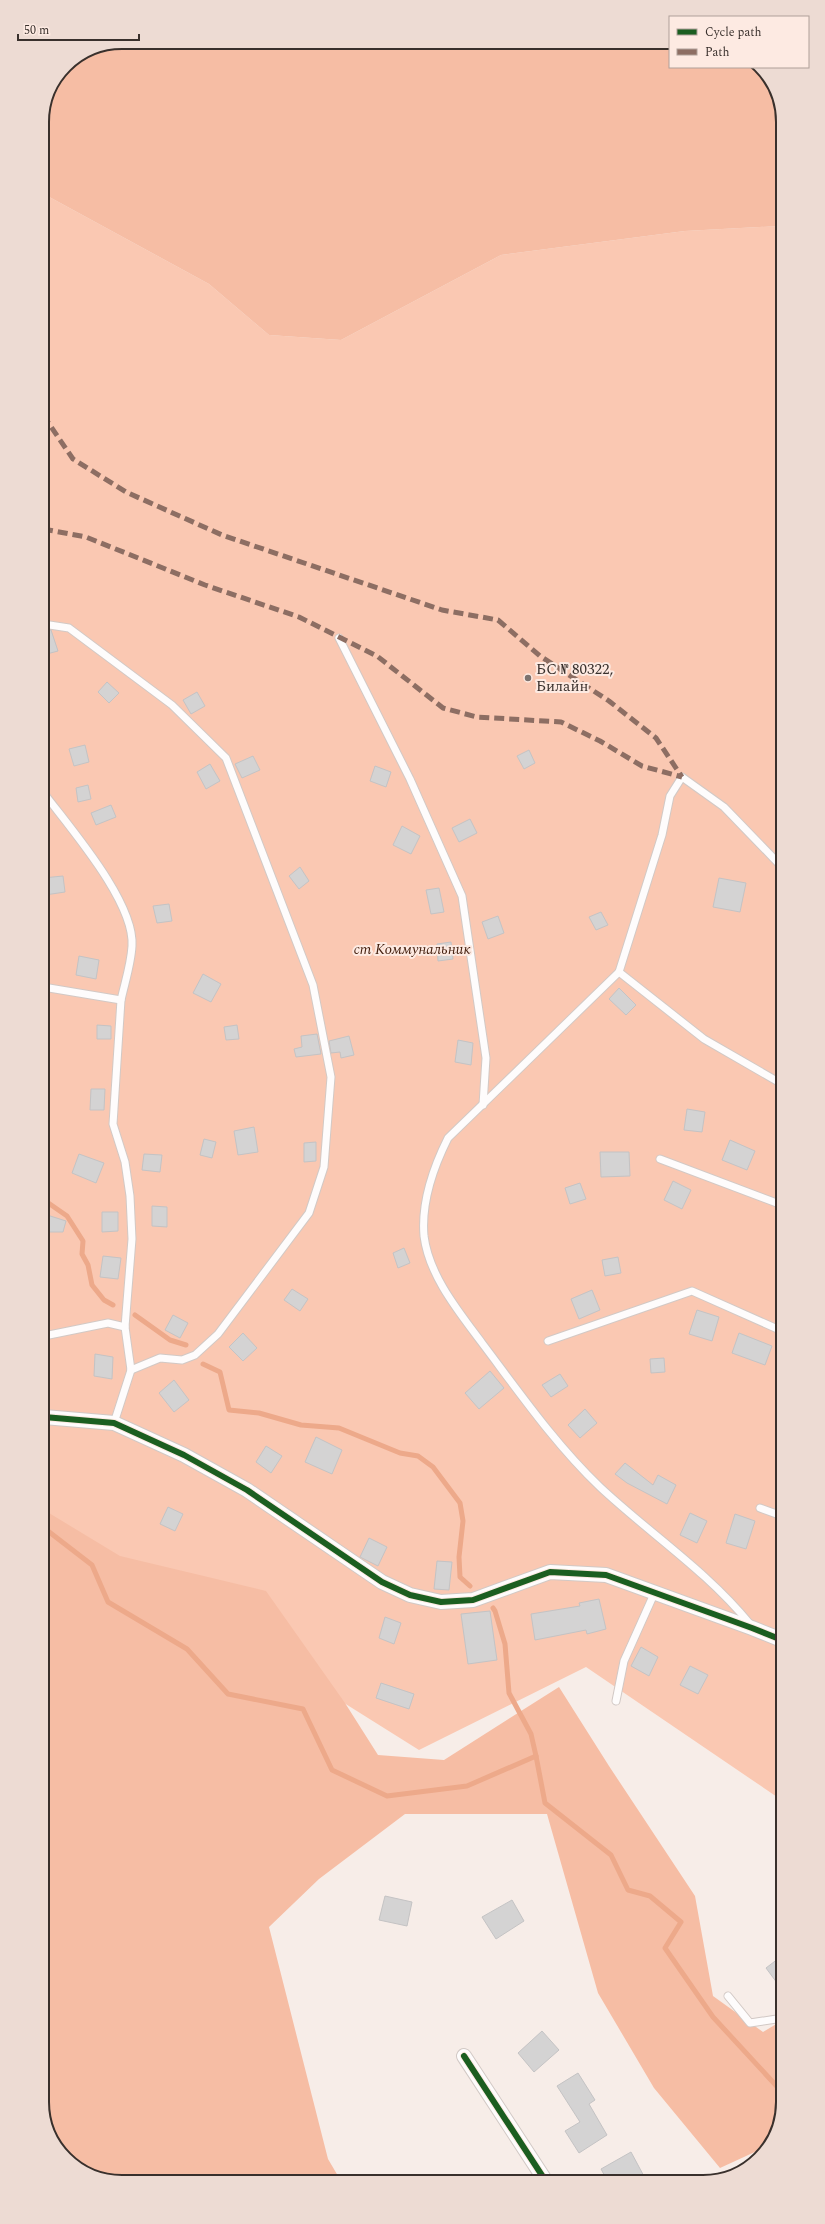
<svg xmlns="http://www.w3.org/2000/svg" width="825" height="2224" font-family="Spectral,serif">
	<rect width="100%" height="100%" fill="#f7ede8"/>
	<polygon fill="#fac8b2" points="42,193 209,284 269,335 341,340 501,255 685,231 780,226 783,1801 586,1667 419,1750 44,1515"/>
	<g fill="#f6bda4">
		<polygon points="122,42 670,42 670,67 758,67 780,101 780,226 685,231 501,255 341,340 269,335 209,284 42,193 42,117 48,91 66,65 91,48"/>
		<polygon points="44,1510 120,1556 266,1591 345,1703 378,1755 444,1760 559,1687 609,1766 695,1896 713,1996 763,2032 783,2020 783,2103 768,2146 720,2168 654,2088 598,1993 547,1814 405,1814 319,1879 269,1927 328,2159 341,2181 116,2182 73,2165 45,2123"/>
	</g>
	<g fill="none" stroke-linecap="round" stroke-linejoin="round">
		<g stroke="#eda98a" stroke-width="5">
			<polyline points="44,1200 67,1216 83,1241 82,1254 88,1265 92,1285 104,1300 113,1305"/>
			<polyline points="135,1315 170,1340 186,1345"/>
			<polyline points="203,1364 220,1372 229,1410 259,1413 301,1425 339,1428 400,1453 418,1456 433,1467 460,1503 463,1521 459,1557 460,1577 470,1586"/>
			<polyline points="44,1528 92,1565 108,1602 187,1649 228,1694 303,1709 332,1770 387,1796 467,1786 536,1756 545,1803 611,1855 628,1890 650,1896 681,1922 665,1948 713,2017 783,2093"/>
			<polyline points="493,1608 495,1611 505,1644 509,1693 531,1734 536,1756"/>
		</g>
	</g>
	<g fill="#d4d3d3" stroke="#c4c3c4">
		<polygon points="43,629 51,630 58,651 43,655"/>
		<polygon points="107,682 119,693 109,703 98,692"/>
		<polygon points="197,692 205,706 191,714 183,700"/>
		<polygon points="85,745 89,762 74,766 69,749"/>
		<polygon points="529,750 535,763 524,769 517,756"/>
		<polygon points="253,756 260,770 242,778 235,764"/>
		<polygon points="210,764 220,781 206,789 197,772"/>
		<polygon points="375,766 391,772 386,787 370,781"/>
		<polygon points="88,785 91,799 78,802 76,788"/>
		<polygon points="111,805 116,817 96,825 91,813"/>
		<polygon points="470,819 477,833 459,842 452,828"/>
		<polygon points="402,826 420,836 411,854 393,845"/>
		<polygon points="300,867 309,881 299,889 289,876"/>
		<polygon points="63,876 65,892 45,895 43,878"/>
		<polygon points="719,878 746,883 740,912 713,907"/>
		<polygon points="439,888 444,912 431,914 426,890"/>
		<polygon points="169,904 172,921 157,923 153,906"/>
		<polygon points="601,912 608,925 596,930 589,917"/>
		<polygon points="498,916 504,933 488,939 482,922"/>
		<polygon points="451,942 453,959 438,961 437,944"/>
		<polygon points="79,956 99,960 96,979 76,975"/>
		<polygon points="203,974 221,984 211,1002 193,993"/>
		<polygon points="619,988 636,1005 626,1015 609,999"/>
		<polygon points="97,1025 111,1026 111,1039 97,1039"/>
		<polygon points="237,1025 239,1039 226,1040 224,1027"/>
		<polygon points="317,1034 321,1054 296,1057 294,1049 302,1047 301,1036"/>
		<polygon points="349,1036 354,1055 341,1058 340,1052 331,1053 329,1041"/>
		<polygon points="458,1040 473,1043 471,1065 455,1062"/>
		<polygon points="91,1089 105,1089 104,1110 90,1110"/>
		<polygon points="687,1109 705,1112 702,1132 684,1130"/>
		<polygon points="254,1127 258,1152 238,1155 234,1131"/>
		<polygon points="204,1139 216,1142 212,1158 200,1155"/>
		<polygon points="730,1140 755,1151 747,1170 722,1160"/>
		<polygon points="316,1142 316,1161 304,1162 304,1143"/>
		<polygon points="600,1152 629,1152 630,1176 601,1177"/>
		<polygon points="79,1154 104,1163 96,1183 72,1173"/>
		<polygon points="144,1154 162,1155 160,1172 142,1170"/>
		<polygon points="673,1181 691,1190 682,1209 664,1200"/>
		<polygon points="580,1183 586,1199 570,1204 565,1188"/>
		<polygon points="152,1206 167,1207 167,1227 152,1226"/>
		<polygon points="102,1212 118,1212 118,1231 102,1232"/>
		<polygon points="44,1214 66,1221 63,1232 44,1232"/>
		<polygon points="404,1248 410,1263 398,1268 393,1253"/>
		<polygon points="103,1256 121,1258 118,1279 100,1277"/>
		<polygon points="618,1257 621,1273 605,1276 602,1260"/>
		<polygon points="292,1289 308,1299 300,1311 284,1300"/>
		<polygon points="592,1290 600,1310 579,1319 571,1299"/>
		<polygon points="697,1310 719,1317 712,1341 689,1334"/>
		<polygon points="173,1315 188,1323 180,1338 165,1330"/>
		<polygon points="243,1333 257,1348 243,1361 229,1347"/>
		<polygon points="739,1333 772,1346 765,1365 732,1353"/>
		<polygon points="95,1354 113,1357 112,1379 94,1376"/>
		<polygon points="664,1358 665,1372 651,1373 650,1359"/>
		<polygon points="490,1371 504,1388 479,1409 465,1393"/>
		<polygon points="560,1374 568,1386 551,1397 542,1385"/>
		<polygon points="174,1380 189,1400 174,1412 159,1393"/>
		<polygon points="585,1409 597,1423 580,1438 568,1425"/>
		<polygon points="316,1437 342,1450 332,1474 305,1462"/>
		<polygon points="266,1446 282,1456 271,1473 256,1462"/>
		<polygon points="625,1463 653,1485 658,1475 676,1485 667,1504 627,1483 615,1474"/>
		<polygon points="168,1507 183,1514 175,1531 160,1524"/>
		<polygon points="690,1513 707,1521 697,1543 680,1535"/>
		<polygon points="735,1514 755,1521 746,1549 726,1543"/>
		<polygon points="369,1538 387,1547 378,1566 360,1557"/>
		<polygon points="437,1561 452,1562 449,1590 434,1589"/>
		<polygon points="599,1599 606,1629 587,1634 586,1630 535,1640 531,1614 580,1606 579,1603"/>
		<polygon points="490,1611 497,1660 468,1664 461,1614"/>
		<polygon points="385,1617 401,1623 394,1644 379,1638"/>
		<polygon points="641,1647 658,1657 649,1676 631,1666"/>
		<polygon points="690,1666 708,1675 698,1694 680,1685"/>
		<polygon points="381,1683 414,1694 409,1709 376,1698"/>
		<polygon points="385,1896 412,1902 407,1926 379,1920"/>
		<polygon points="512,1900 524,1921 496,1939 482,1917"/>
		<polygon points="783,1955 783,1991 766,1968"/>
		<polygon points="542,2031 559,2050 534,2072 518,2053"/>
		<polygon points="578,2073 595,2100 589,2104 607,2135 579,2153 565,2131 580,2122 557,2086"/>
		<polygon points="631,2152 646,2180 607,2180 601,2169"/>
	</g>
	<g fill="none" stroke-linecap="round" stroke-linejoin="round">
		<g stroke="#d2c9c5" stroke-width="9">
			<g id="lane">
				<polyline points="43,624 69,628 172,705 226,758 313,985 331,1077 324,1167 309,1213 218,1334 195,1355 182,1360 160,1358 131,1370"/>
				<polyline points="339,638 410,779 462,896 486,1058 483,1105"/>
				<path d="M43,792C70,828 135,902 132,946C131,964 125,982 121,1000"/>
				<polyline points="619,972 704,1039 782,1084"/>
				<polyline points="43,987 121,1000 113,1124 125,1162 130,1196 132,1239 125,1327 131,1370 114,1423"/>
				<polyline points="660,1159 782,1205"/>
				<polyline points="44,1336 108,1323 125,1327"/>
				<polyline points="548,1341 692,1291 782,1331"/>
				<polyline points="760,1508 782,1516"/>
				<path d="M750,1624C707,1571 649,1533 600,1487C555,1444 519,1392 482,1343C459,1312 429,1276 424,1236C421,1201 433,1168 448,1138L619,972L662,835L670,796L682,777L724,807L781,866"/>
				<polyline points="616,1701 624,1661 654,1594"/>
				<polyline points="728,1996 750,2023 783,2018"/>
			</g>
		</g>
		<g stroke="#d2c9c5" stroke-width="16">
			<g id="street">
				<polyline points="44,1417 114,1423 184,1455 247,1490 382,1582 410,1595 441,1602 473,1600 550,1572 606,1575 752,1628 782,1640"/>
				<polyline points="464,2056 545,2180"/>
			</g>
		</g>
		<use href="#lane" stroke="#fefcfc" stroke-width="7"/>
		<use href="#street" stroke="#fefcfc" stroke-width="14"/>
		<g stroke="#8d6e63" stroke-width="5" stroke-dasharray="10 5" stroke-linecap="butt">
			<polyline points="43,415 73,459 126,492 222,535 442,610 498,620 540,656 609,701 656,738 682,777"/>
			<polyline points="43,529 86,537 205,585 299,617 377,656 443,708 477,717 561,722 600,741 642,766 682,777"/>
		</g>
		<g stroke="#fdeae2" stroke-width="8">
			<g id="cycleway">
				<polyline points="44,1417 114,1423 184,1455 247,1490 382,1582 410,1595 441,1602 473,1600 550,1572 606,1575 752,1628 782,1640"/>
				<polyline points="464,2056 545,2180"/>
			</g>
		</g>
		<use href="#cycleway" stroke="#1b5e20" stroke-width="6"/>
	</g>
	<circle fill="#7c726e" stroke="#fdeae2" stroke-width="1.5" cx="528" cy="678" r="4"/>
	<g text-anchor="middle" dominant-baseline="central" stroke-width="4" stroke-linejoin="round" paint-order="stroke">
		<g font-size="15" fill="#39302c" stroke="#fdeae2" text-anchor="start">
			<text x="536" y="669">БС № 80322,<tspan x="536" dy="17">Билайн</tspan></text>
		</g>
		<g font-size="15" font-style="italic" fill="#441f0e" stroke="#fdeae2">
			<text x="412" y="949">ст Коммунальник</text>
		</g>
	</g>
	<path d="M0 0H825V2224H0ZM122 49H703A73 73 0 0 1 776 122V2102A73 73 0 0 1 703 2175H122A73 73 0 0 1 49 2102V122A73 73 0 0 1 122 49Z" fill="#eddbd3" fill-rule="evenodd"/>
	<path fill="none" stroke="#39302c" stroke-width="2" d="M122 49H703A73 73 0 0 1 776 122V2102A73 73 0 0 1 703 2175H122A73 73 0 0 1 49 2102V122A73 73 0 0 1 122 49Z"/>
	<rect x="669" y="16" width="140" height="52" fill="#fdeae2" stroke="#afa099"/>
	<rect x="677" y="29" width="20" height="6" fill="#1b5e20" stroke="#afa099"/>
	<text x="705" y="36" font-size="12" fill="#39302c">Cycle path</text>
	<rect x="677" y="49" width="20" height="6" fill="#8d6e63" stroke="#afa099"/>
	<text x="705" y="56" font-size="12" fill="#39302c">Path</text>
	<path d="M18 34v6h121v-6" fill="none" stroke="#39302c" stroke-width="2"/>
	<text x="24" y="34" font-size="12" fill="#39302c" stroke="#fdeae2" stroke-width="3" paint-order="stroke">50 m</text>
</svg>
